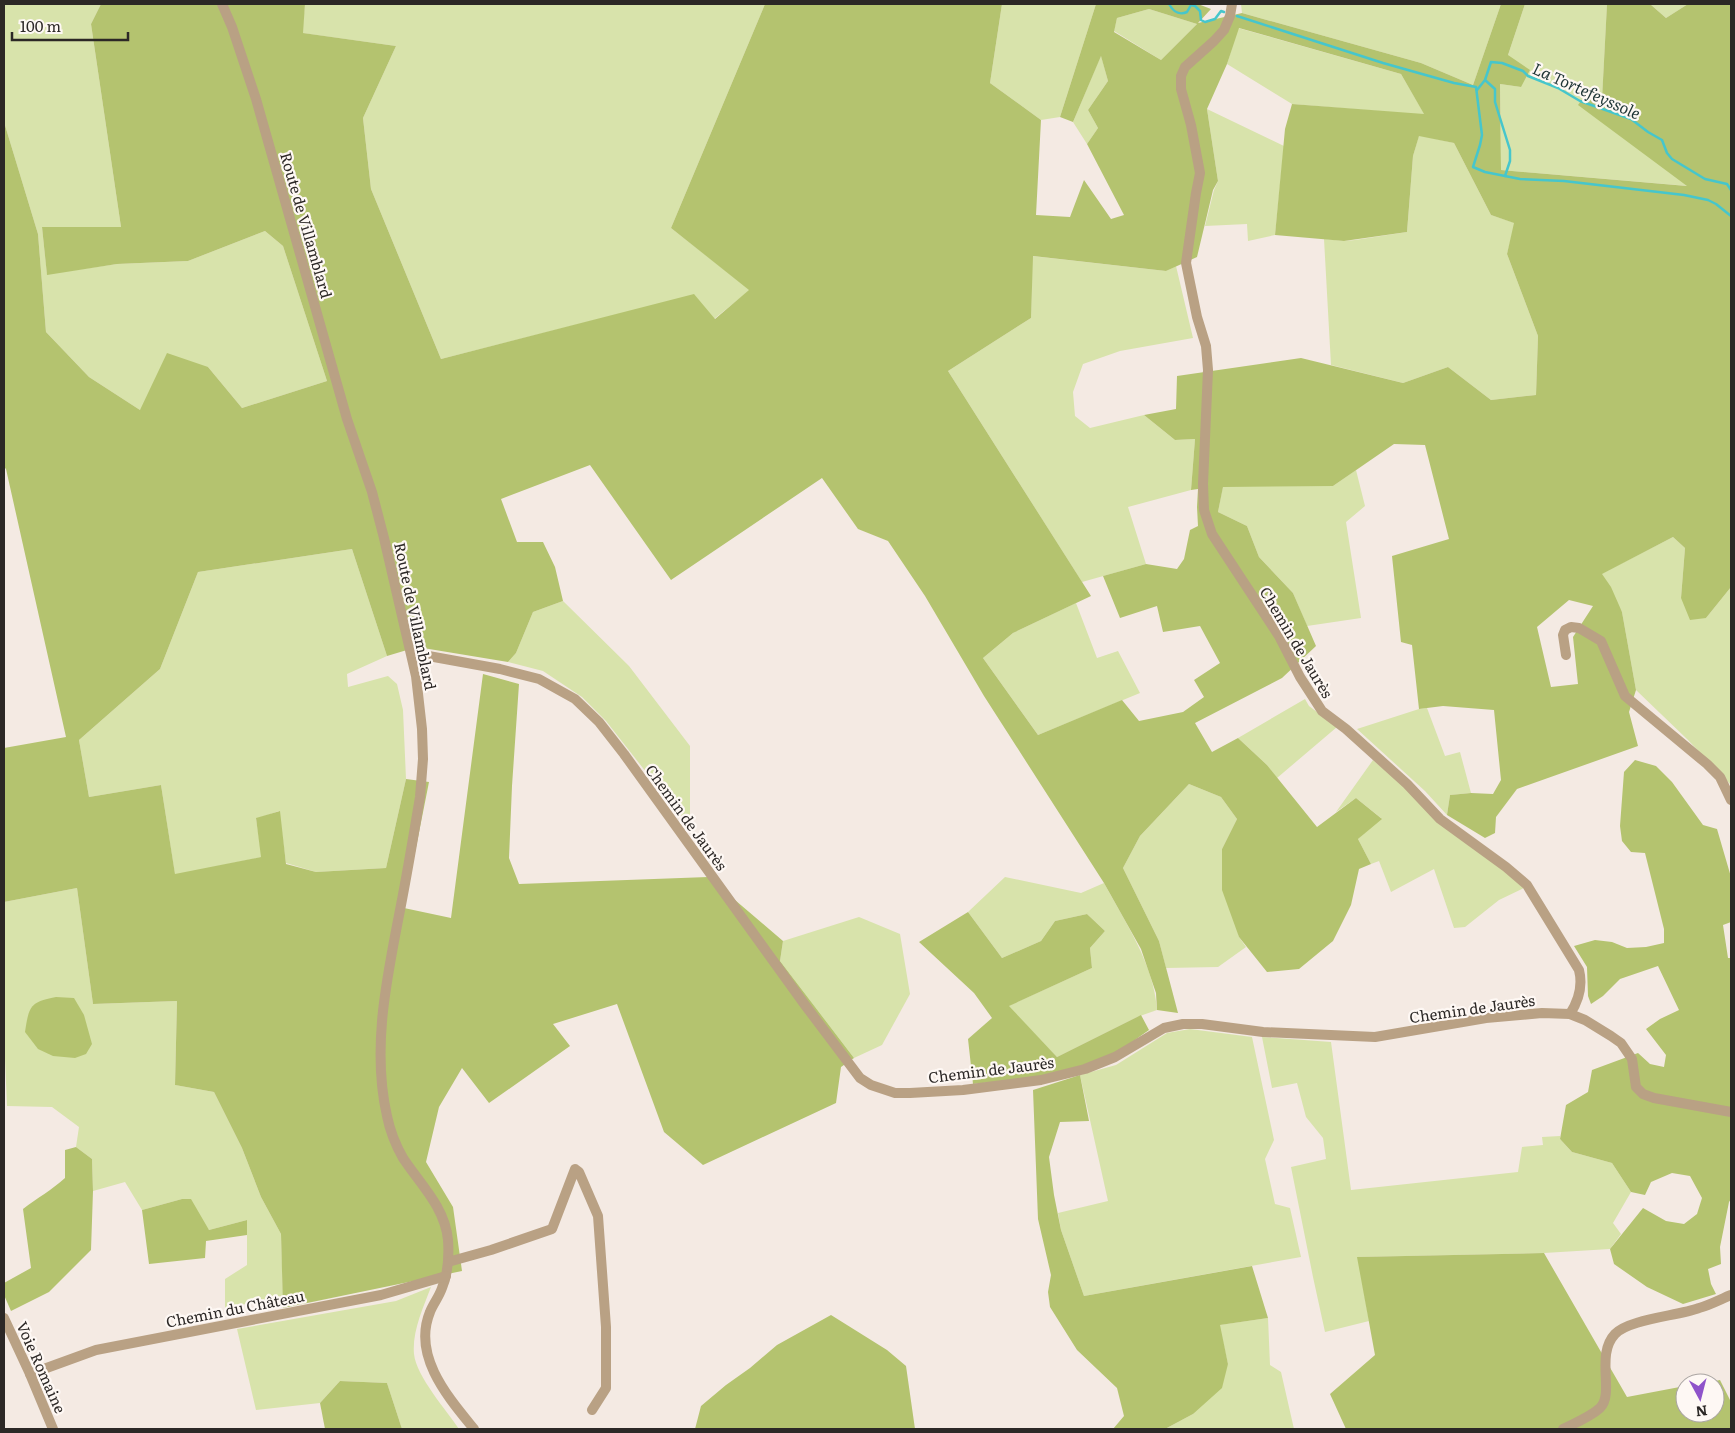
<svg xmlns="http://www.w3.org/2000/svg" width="1735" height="1433" font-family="Literata,serif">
	<rect width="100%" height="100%" fill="#f4eae3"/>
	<g fill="#d8e3ab">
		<polygon points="4,4 101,4 91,24 121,227 42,227 47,274 117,264 188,261 265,231 283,246 327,381 242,408 208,367 140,410 89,377 46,332 38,234 4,122"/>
		<polygon points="305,4 765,4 671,228 750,290 714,319 694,295 441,359 371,189 363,118 396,46 302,33"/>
		<polygon points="1002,4 1096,4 1060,117 1041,120 990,83"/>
		<polygon points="1241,4 1501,4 1473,85 1421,63 1242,13"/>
		<polygon points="1525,4 1607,4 1602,100 1688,186 1501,170 1500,84 1521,87 1508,55"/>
		<polygon points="1650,4 1688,4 1666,18"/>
		<polygon points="1149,9 1197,24 1161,60 1114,31 1117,18"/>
		<polygon points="1238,28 1401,74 1425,115 1292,104 1227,64"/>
		<polygon points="1101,55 1108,81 1088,110 1098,128 1087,144 1073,122"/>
		<polygon points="1207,109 1284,146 1275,235 1248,241 1247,224 1205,226 1214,190 1218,181"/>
		<polygon points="1419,135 1454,143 1491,215 1515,223 1507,254 1538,336 1536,395 1491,400 1448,367 1403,383 1331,365 1324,239 1344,241 1355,240 1407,232 1413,156"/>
		<polygon points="1032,256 1166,271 1176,266 1193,338 1120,351 1083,364 1073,392 1075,416 1090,428 1144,415 1175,440 1195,439 1191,490 1128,507 1146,564 1082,582 948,371 1031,318"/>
		<polygon points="1356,470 1365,506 1346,522 1361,618 1307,626 1293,593 1259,557 1247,526 1218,512 1223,486 1333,486"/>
		<polygon points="1673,537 1685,548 1681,598 1706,618 1731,587 1731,788 1730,784 1687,739 1636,690 1622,612 1601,574"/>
		<polygon points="352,549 387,656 347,674 348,687 388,676 397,684 403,710 406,779 386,868 316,872 286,863 279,811 256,819 262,857 175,875 161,785 89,797 79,740 160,669 198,572"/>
		<polygon points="563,601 629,666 690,746 690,828 606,721 582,697 543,671 508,662 516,653 533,612"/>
		<polygon points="1076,603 1097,658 1118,651 1140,693 1038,735 983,658 1013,633"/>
		<polygon points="1305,699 1309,706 1337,727 1277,778 1267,765 1238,738"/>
		<polygon points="1427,708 1445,756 1460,752 1471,793 1450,795 1447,815 1425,791 1357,729 1419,709"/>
		<polygon points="1373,760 1524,888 1499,900 1465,927 1454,928 1434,869 1391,892 1379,861 1371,864 1358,839 1381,818 1356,798 1336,812"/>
		<polygon points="1189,784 1221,797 1237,819 1222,849 1239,937 1246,947 1218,967 1166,968 1159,941 1123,868 1140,836"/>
		<path d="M1005,877L1081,893L1104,883C1125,922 1154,964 1157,1010L1137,1017L1057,1057L1008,1006L1092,968L1090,948L1105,931L1087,914L1055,921L1041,941L1002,958L968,912Z"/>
		<polygon points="77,888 93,1004 177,1001 175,1085 214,1092 242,1148 261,1197 281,1234 283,1297 225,1308 225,1279 247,1265 247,1220 209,1230 182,1199 142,1210 125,1182 93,1191 92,1159 76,1147 79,1127 52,1107 7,1106 4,1035 4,902"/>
		<polygon points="859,917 900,934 910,994 882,1045 854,1058 780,961 783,941"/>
		<polygon points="1190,1029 1252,1037 1274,1140 1265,1159 1275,1204 1290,1208 1301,1257 1084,1296 1061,1230 1058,1213 1108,1201 1080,1075 1116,1065 1167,1033"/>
		<polygon points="1262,1037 1331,1042 1351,1190 1518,1172 1522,1147 1543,1145 1542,1137 1560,1136 1560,1139 1572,1152 1612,1163 1631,1192 1613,1223 1621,1234 1610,1249 1544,1253 1358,1257 1369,1321 1325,1332 1313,1277 1291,1167 1326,1159 1323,1138 1306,1117 1297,1083 1272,1088"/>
		<path d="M431,1287C423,1308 412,1332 414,1354C416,1376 447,1411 459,1429H402L387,1383L340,1381L320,1403L256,1410L237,1329L396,1301Z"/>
		<polygon points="1268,1318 1270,1365 1281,1372 1294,1429 1165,1429 1193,1414 1228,1364 1219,1325"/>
	</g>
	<g fill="#b4c36f" fill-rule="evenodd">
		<path d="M101,4H305L303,33L396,46L363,118L371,189L441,359L694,294L715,319L749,290L671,228L765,4H1002L990,83L1041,120L1036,215L1070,217L1084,180L1111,219L1124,215L1087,144L1098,128L1088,110L1108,81L1101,56L1073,122L1060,117L1096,4H1198L1211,9L1198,23L1242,13L1421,63L1473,85L1501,4H1525L1508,55L1530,70L1521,87L1500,84L1501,170L1687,186L1578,105L1587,93L1602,99L1607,4H1650L1666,18L1688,4H1731V587L1706,618L1690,620L1681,598L1685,548L1673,537L1602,574L1611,587L1622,612L1636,690L1629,712L1638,746L1517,789L1496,817L1495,833L1485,838L1447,815L1450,795L1471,793L1493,794L1501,780L1494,710L1443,706L1419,709L1412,645L1401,642L1392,556L1449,539L1425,445L1394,444L1333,486L1223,487L1218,512L1247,526L1259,557L1293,593L1316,646L1282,678L1195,723L1212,752L1238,738L1267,765L1317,827L1356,798L1382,819L1358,839L1371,864L1359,869L1351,905L1333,941L1299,969L1267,972L1239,937L1222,890V849L1237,819L1221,797L1189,784L1140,836L1123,868L1159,941L1178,1013L1157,1010L1156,993L1141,949L1104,883L984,696L925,596L888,541L858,529L822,478L671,580L590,465L501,499L517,542H543L555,567L563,601L533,612L516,653L508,662L417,647L387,656L352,549L198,572L160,669L79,740L89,797L161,785L175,874L261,857L256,818L280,811L286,864L316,872L386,868L406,779L429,782L404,908L451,918L483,674L519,684L512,786L509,858L519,884L708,877L783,941L780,961L854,1058L841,1067L836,1103L703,1165L664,1132L617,1004L553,1024L570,1046L489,1103L462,1068L439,1107L426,1162L453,1207L462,1271L283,1308L281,1234L261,1197L242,1148L214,1092L175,1085L177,1001L93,1004L77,888L4,902V748L66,737L6,469L4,467V122L38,234L46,332L89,377L140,410L167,353L208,367L242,408L327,381L283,246L265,231L188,261L117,264L47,275L42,227H121L91,24ZM1149,9L1197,24L1161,60L1114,32L1117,18ZM1239,28L1401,74L1424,114L1292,104L1285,129L1275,235L1344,241L1407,232L1413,156L1419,136L1454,143L1491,215L1514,223L1507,254L1538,336L1536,395L1491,400L1448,367L1403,383L1301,358L1177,376L1176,409L1144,415L1175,440L1195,439L1191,490L1198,489L1197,507L1198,526L1190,530L1184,559L1177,569L1146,564L1103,576L1120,618L1157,606L1163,632L1200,626L1220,663L1194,680L1204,697L1183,712L1139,721L1122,700L1038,735L983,658L1013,633L1091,596L948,371L1031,318L1033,256L1166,271L1197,257L1213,190L1218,181L1207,109L1227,64ZM1569,600L1593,606L1573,637L1578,684L1551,687L1537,627Z"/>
		<polygon points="1635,760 1656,766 1672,782 1703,825 1717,829 1731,877 1731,922 1723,925 1728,958 1731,958 1731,1199 1729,1202 1720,1247 1721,1264 1708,1269 1711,1284 1716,1294 1683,1304 1647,1287 1614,1264 1610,1249 1643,1208 1666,1221 1684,1224 1697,1214 1702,1198 1690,1176 1672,1173 1651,1182 1645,1195 1631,1192 1612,1163 1572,1152 1560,1139 1566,1105 1588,1092 1592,1070 1638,1053 1650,1064 1664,1067 1666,1055 1646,1029 1660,1019 1679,1010 1658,966 1620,979 1603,996 1591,1004 1588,996 1587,967 1574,946 1595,940 1612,942 1627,948 1646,947 1664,943 1664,929 1645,853 1631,852 1622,841 1620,826 1624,772"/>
		<path d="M968,912L1002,958L1041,941L1055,921L1087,914L1105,931L1090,948L1092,968L1009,1006L1057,1057L1141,1015L1149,1030C1137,1038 1126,1047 1113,1054C1071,1077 1020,1079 973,1084L968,1039L992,1018L974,993L919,942Z"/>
		<path d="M56,997L74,998L84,1015L92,1044L86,1054L75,1058L53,1056L38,1049L25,1032C29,1006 30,1002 56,997Z"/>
		<polygon points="1080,1075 1089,1121 1060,1122 1049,1157 1054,1195 1061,1230 1084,1296 1252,1266 1268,1318 1220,1325 1228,1364 1222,1388 1193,1414 1165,1429 1113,1429 1124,1416 1117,1388 1077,1350 1050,1307 1048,1292 1051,1275 1038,1219 1033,1090"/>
		<path d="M76,1147L92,1159L93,1191L91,1250L49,1292L11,1311L4,1295V1283L31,1268L23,1209C37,1198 52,1190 65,1178V1150Z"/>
		<polygon points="182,1199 191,1199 209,1230 247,1220 247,1235 206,1241 205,1258 149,1264 142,1210"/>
		<polygon points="1544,1253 1627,1397 1685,1386 1685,1413 1715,1413 1715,1383 1705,1383 1720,1380 1731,1402 1731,1429 1346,1429 1330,1394 1375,1355 1357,1257"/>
		<polygon points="831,1315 887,1350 906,1366 915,1429 695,1429 701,1406 726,1385 750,1368 777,1345"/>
		<polygon points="340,1381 387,1383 402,1429 325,1429 320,1403"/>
	</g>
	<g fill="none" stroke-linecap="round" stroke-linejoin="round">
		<g stroke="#46c6cc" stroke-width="2.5">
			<path d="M1169,4C1173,11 1178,16 1187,12L1191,5L1195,6L1200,11L1201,20L1205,22L1215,19L1221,11L1224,12"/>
			<polyline points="1237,16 1383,63 1454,83 1476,87 1482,135 1480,145 1473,167 1485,172 1520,179 1564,181 1684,195 1708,200 1716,204 1731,216"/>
			<polyline points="1485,80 1495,89 1495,102 1510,150 1510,161 1505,176"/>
			<polyline points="1477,90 1485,80 1491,62 1502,63 1523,71 1528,76 1558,88 1580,101 1631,119 1648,132 1662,140 1667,153 1672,159 1705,179 1727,184 1731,190"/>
		</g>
		<g stroke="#b9a184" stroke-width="10">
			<path d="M222,4L232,27L256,99L347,419L372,492L384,538L416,676L422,729L423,759L420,797C414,833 408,869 401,905C388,973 371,1046 387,1116C390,1131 395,1144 403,1158C420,1184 445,1207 448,1240C449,1255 448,1274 442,1288C439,1297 433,1304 430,1312C412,1356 448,1397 474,1429"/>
			<path d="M1232,4L1230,16L1224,30L1214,41L1185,67L1181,76V89L1191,125L1200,173L1196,193L1186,263L1197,317L1206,346L1208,370L1203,484L1204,510L1212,534L1279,636L1300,677L1322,711L1346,729L1407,784L1440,819L1506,867L1527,885L1579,970C1583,986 1579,1000 1570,1014"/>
			<polyline points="412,653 500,669 539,679 575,699 599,722 624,754 805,1005 860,1078 871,1085 895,1093 910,1093 963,1090 1041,1080 1085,1069 1115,1057 1164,1028 1183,1024 1202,1024 1263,1032 1375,1037 1486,1018 1542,1013 1570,1014 1585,1020 1611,1036 1621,1043 1632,1059 1636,1087 1643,1094 1654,1098 1731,1112"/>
			<polyline points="1566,655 1563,635 1565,630 1571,627 1579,628 1601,641 1625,696 1707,764 1720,777 1731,800"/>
			<polyline points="448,1262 491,1250 552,1229 575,1169 579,1172 598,1216 606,1327 606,1388 592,1410"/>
			<polyline points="4,1318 30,1374 53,1429"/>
			<polyline points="30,1374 96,1350 381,1295 446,1276"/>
			<path d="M1563,1429C1575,1423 1590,1417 1600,1408C1615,1393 1595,1355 1615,1334C1629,1319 1678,1316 1699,1308C1710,1305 1721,1299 1731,1295"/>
		</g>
	</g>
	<g text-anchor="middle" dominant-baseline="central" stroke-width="4.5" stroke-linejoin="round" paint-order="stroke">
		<g font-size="15" fill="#2c2826" stroke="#fef8f4">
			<text transform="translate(307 225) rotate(74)">Route de Villamblard</text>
			<text transform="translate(416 616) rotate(78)">Route de Villamblard</text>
			<text transform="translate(1297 642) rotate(59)">Chemin de Jaurès</text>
			<text transform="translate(687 817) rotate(54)">Chemin de Jaurès</text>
			<text transform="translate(1472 1008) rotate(-8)">Chemin de Jaurès</text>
			<text transform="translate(991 1069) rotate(-7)">Chemin de Jaurès</text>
			<text transform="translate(235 1308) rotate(-11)">Chemin du Château</text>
			<text transform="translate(42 1367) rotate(66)">Voie Romaine</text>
		</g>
		<g font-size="16" font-style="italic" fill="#1e3435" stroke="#fef8f4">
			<text transform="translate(1587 90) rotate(24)">La Tortefeyssole</text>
		</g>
	</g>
	<rect width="1735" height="1433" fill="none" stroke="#2c2826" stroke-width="10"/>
	<g transform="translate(1700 1398) rotate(173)"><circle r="24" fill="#fef8f4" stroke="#aaa5a2"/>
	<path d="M0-4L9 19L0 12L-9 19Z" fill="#8f53ca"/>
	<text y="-8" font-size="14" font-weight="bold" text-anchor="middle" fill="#2c2826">N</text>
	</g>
	<path d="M12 32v8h116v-8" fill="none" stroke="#2c2826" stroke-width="2.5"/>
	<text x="20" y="32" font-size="15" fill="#2c2826" stroke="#fef8f4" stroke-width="4" paint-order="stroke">100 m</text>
</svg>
